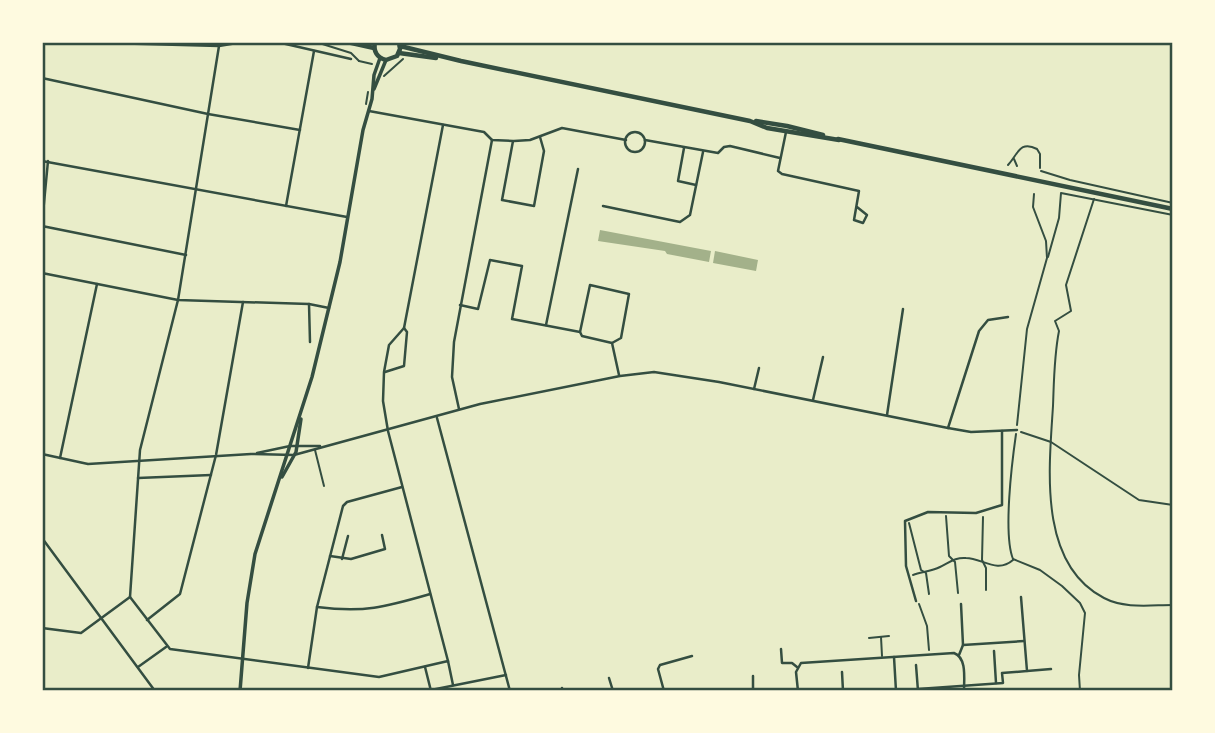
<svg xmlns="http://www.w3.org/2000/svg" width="1215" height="733" font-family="Arial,sans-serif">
	<rect width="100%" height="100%" fill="#e9edc9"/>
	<g fill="#a3b18a">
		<polygon points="600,230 711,251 709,262 667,254 665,251 598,241"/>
		<polygon points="715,251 758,260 756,271 713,263"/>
	</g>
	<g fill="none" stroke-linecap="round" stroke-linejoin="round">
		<g stroke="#344e41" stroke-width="2">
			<polyline points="316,42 351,53 359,61"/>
			<polyline points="359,61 372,64"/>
			<polyline points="384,76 403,59"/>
			<polyline points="366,104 368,92"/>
			<polyline points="1014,159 1017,166"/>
			<path d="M1008,165C1018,154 1020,140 1037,149L1040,154V168"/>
			<polyline points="1041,171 1070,180 1173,203"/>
			<path d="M1094,199L1066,285L1071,311L1055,321L1059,331C1054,356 1054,381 1053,406C1049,469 1038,564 1104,598C1125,609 1150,605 1173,605"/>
			<polyline points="1048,257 1059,218 1061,193 1173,215"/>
			<polyline points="1017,425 1027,329 1047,258 1046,241 1033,207 1034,194"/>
			<polyline points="1021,432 1051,442 1139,500 1173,505"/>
			<polyline points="946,516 949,556 955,562 958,593"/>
			<polyline points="983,517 982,560 986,568 986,590"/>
			<polyline points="909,523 921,570 926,573 929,594"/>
			<path d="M1013,559C1003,534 1012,462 1016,434"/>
			<polyline points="1013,559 1040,570 1062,586 1080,603 1085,613 1079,675 1080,691"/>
			<path d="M913,575C922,572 932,571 940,567C949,563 955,557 966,558C982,558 997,574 1013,560"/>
			<polyline points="919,604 927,626 929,650"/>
		</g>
		<g stroke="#344e41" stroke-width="2">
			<polyline points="315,450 324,486"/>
			<polyline points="881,637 882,656"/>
			<polyline points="869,638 889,636"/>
		</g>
		<g stroke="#344e41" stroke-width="2.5">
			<polyline points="69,42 219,46 243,42"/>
			<polyline points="277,42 351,59"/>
			<polyline points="42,78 208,114 300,130"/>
			<polyline points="369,111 484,132 492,140 513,141 502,200 534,206 544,151 540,137"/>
			<polyline points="443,125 404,328 389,345 384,372 383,401 388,431 448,661"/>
			<polyline points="786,132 778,171 782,174 859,191 854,220 863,223 867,215 857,207"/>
			<circle cx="635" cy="142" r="10"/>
			<polyline points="645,140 718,153 724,147 730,146 780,158"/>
			<polyline points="514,141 530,140 562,128 626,140"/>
			<polyline points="684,148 678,181 696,185"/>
			<polyline points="42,161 347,217"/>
			<polyline points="286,206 314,51"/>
			<polyline points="603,206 680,222 690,215 703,152"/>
			<polyline points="42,224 48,161"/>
			<polyline points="42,226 186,255"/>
			<polyline points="42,273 178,300 309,304 329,308"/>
			<polyline points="309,304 310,342"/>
			<polyline points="460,305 478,309 490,260 522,266 512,319 580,332 582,336 612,343 619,375"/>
			<polyline points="546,325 578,169"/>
			<polyline points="580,332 590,285 629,294 621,338 612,343"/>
			<polyline points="385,372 404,366 407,332 404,328"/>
			<polyline points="754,389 759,368"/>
			<polyline points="813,400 823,357"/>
			<polyline points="459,409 452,377 454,342 492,140"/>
			<polyline points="887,415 903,309"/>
			<polyline points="437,418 510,691"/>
			<polyline points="948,428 979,331 988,320 1008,317"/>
			<polyline points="257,453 290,446 320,446"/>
			<polyline points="42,454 88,464 251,454"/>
			<polyline points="252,454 294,455 480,404 620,376 654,372 719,382 948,428 971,432 1017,430"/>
			<polyline points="60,458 97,284"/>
			<polyline points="138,478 211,475"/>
			<polyline points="42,538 155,691"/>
			<polyline points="330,556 351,559 385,549 382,535"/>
			<polyline points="342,559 348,536"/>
			<polyline points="130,597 140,450 178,300 219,46"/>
			<polyline points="916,601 906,566 905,521 928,512 976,513 1002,505 1002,431"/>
			<path d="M317,607C365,613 385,607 430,594"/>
			<polyline points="147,620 180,594 216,455 243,302"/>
			<polyline points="42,628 81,633 130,597 170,649 379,677 448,661 453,685"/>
			<polyline points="963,645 1024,641"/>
			<polyline points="781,649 782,663 792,663 797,667"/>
			<polyline points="994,651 996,683"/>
			<polyline points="959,655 963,645 961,604"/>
			<polyline points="894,657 896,691"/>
			<polyline points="916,665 918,691"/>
			<polyline points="138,667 166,647"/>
			<polyline points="425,667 431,691"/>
			<polyline points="308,668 317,607 343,506 347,502 402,487"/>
			<polyline points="1027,671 1051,669"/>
			<polyline points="842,672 843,691"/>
			<polyline points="753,676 753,691"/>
			<polyline points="609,678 613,691"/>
			<polyline points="562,688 562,691"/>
			<polyline points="918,689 1003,683 1002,673 1027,671 1021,597"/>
			<polyline points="431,690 506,675"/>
			<polyline points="664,691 658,669 660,665 692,656"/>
			<path d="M798,691L796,672L801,663L954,653C967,658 964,678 964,691"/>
		</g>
		<g stroke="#344e41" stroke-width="3.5">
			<polyline points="374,89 386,60"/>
			<polyline points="282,477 296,452 301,419"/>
			<polyline points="240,691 247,603 255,554 312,377 340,262 363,130 372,99 374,75 380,58"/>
		</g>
		<g stroke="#344e41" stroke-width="4.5">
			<polyline points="347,42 374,48"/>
			<path d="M375,42C373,51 377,58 386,60L397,56L400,49L399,42"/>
			<polyline points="400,46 461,61 750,121 767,128 839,140"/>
			<polyline points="399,53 436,58"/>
			<polyline points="756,121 787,126 823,135"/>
			<polyline points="838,139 1173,209"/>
		</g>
	</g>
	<rect width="1215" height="733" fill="none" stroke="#fefae0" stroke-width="88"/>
	<rect x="44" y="44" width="1127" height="645" fill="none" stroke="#344e41" stroke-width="2.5"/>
</svg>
